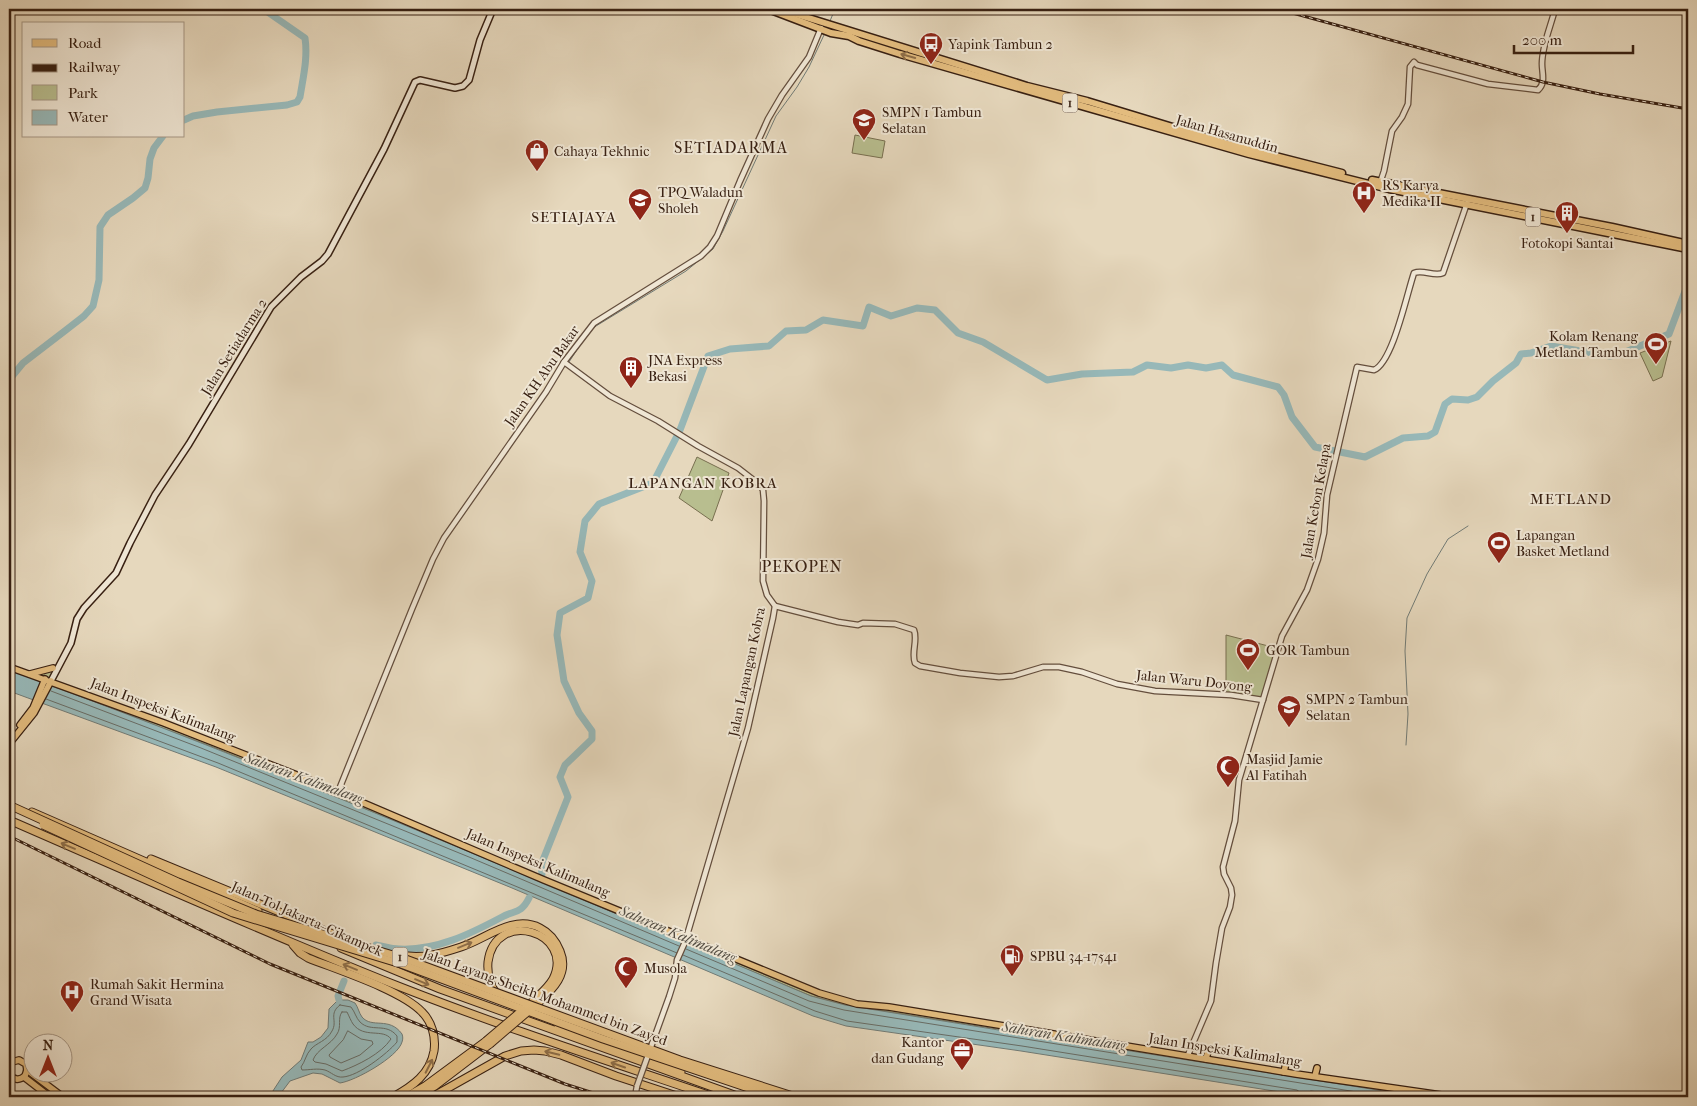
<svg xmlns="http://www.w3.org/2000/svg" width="1697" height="1106" font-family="'IM FELL French Canon',serif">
	<rect width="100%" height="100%" fill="#e6d8bd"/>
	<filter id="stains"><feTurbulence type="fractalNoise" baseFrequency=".004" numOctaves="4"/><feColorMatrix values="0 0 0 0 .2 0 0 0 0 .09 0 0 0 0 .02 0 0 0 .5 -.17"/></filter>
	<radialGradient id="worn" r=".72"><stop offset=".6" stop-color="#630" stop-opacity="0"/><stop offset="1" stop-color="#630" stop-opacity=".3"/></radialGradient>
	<g fill="#b8be8f" stroke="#786f50">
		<polygon points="855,135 885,141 882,158 852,153"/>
		<polygon points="1671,341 1662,377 1653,381 1640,353"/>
		<polygon points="697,457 729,473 712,521 679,498"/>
		<polygon points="1226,635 1276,648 1261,698 1226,693"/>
		<polygon points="58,667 51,681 330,789 336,795 347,796 675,934 685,942 697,942 837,999 1455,1097 1431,1097 1402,1093 1397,1096 1392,1094 1389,1091 845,1005 811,996 335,797 218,749 49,685 51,682 44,683 9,670 30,674"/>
	</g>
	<g fill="#97b8b8" stroke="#717b76">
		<path d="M9,670C280,769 545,884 811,996L845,1005L1023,1034L1390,1092L1392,1094L1397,1095L1402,1093L1431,1097H1312L1021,1051L846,1026L813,1016L512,888L216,767L9,691Z"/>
		<path d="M338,1000H348L355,1003C358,1007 359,1013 362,1017C372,1029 389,1016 402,1034C403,1037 403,1039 402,1042C398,1057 355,1081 340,1083L322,1074L313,1073L290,1081L278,1097H269L282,1077L301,1060L308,1042H313L321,1037L328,1028L329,1009Z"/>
	</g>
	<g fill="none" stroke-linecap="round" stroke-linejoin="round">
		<g stroke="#686c65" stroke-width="1">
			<polyline points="51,691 201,748 469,857 679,946"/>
			<polyline points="46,699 218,763 677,953"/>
			<polyline points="686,949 809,1001 844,1010 1388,1097"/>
			<polyline points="683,955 815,1011 847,1021 1022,1046 1297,1090 1301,1093 1302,1097"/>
			<path d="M340,1005L351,1007C355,1012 356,1018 360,1022C371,1033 386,1022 397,1036V1042C387,1054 358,1076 343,1077C336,1078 331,1072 325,1070C317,1068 310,1070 302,1070L301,1067C305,1062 306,1054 311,1049C316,1043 327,1041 332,1031C338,1021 328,1014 340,1005Z"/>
			<path d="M342,1012H347C349,1016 351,1021 353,1024C364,1039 383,1028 391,1039C381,1054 358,1065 342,1071L326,1064L315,1062L313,1060C317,1049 331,1045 337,1034C342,1027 337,1018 342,1012Z"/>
			<polygon points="348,1031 361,1039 372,1041 373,1044 360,1055 341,1063 330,1057 329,1055 343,1040"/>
			<polyline points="1308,1097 1308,1092 1311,1091 1353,1097"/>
		</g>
		<g stroke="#717b76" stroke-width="1">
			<polyline points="830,21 835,9"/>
			<polyline points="589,333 596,326 686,271 713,249 723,231 776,116 797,87 809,67 824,35"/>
			<polyline points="569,362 582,342"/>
			<polyline points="1406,745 1408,714 1405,651 1407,618 1427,574 1448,539 1468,526"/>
		</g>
		<g stroke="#97b8b8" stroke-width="7">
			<path d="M184,120L193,116L217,112L287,105L297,102L300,97C303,78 308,58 305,38L269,13V9"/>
			<polyline points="9,380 23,363 66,330 84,316 93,306 99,280 100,227 108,215 133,198 145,188 148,178 150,159 154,148 163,136"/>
			<polyline points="680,430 708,356 730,349 769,346 786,331 806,330 823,320 863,326 869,307 891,316 917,308 935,310 958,333 983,342 1047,380 1082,374 1133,372 1147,365 1171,368 1188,365 1206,368 1222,365 1233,375 1278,387 1284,395 1292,417 1315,447 1365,457 1403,438 1428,436 1435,432 1445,404 1452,399 1468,400 1477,397 1493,381 1516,363 1521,354 1531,353 1551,346 1610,356 1623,353 1669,334 1687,286 1687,266 1688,265"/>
			<polyline points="542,874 541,865 568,797 560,777 565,765 592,739 592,731 579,713 564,681 557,635 560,613 588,598 592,581 580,552 585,521 599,504 653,483 677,436"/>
			<path d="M376,945C383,946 391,949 399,949C436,951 470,934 502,917C515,910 521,914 529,898"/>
			<polyline points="339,1000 338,996 344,981"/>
		</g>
		<g stroke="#644e3d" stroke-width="7">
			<g id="tertiary">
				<path d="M1380,183L1384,171L1392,131L1402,117L1408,104L1410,67L1414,62L1417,65L1488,84L1538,90C1546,83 1542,73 1542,64C1542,45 1551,26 1555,9"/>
				<polyline points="564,362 610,396 658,421 698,446 738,468 760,485 763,490 764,501 763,581 767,595 775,606 773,618 748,728 685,942 677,960 675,978 669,997 652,1044"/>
				<path d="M775,606L838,622L858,625L863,623L895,624L914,630C918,640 911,653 915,663L920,666L960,673L999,677L1013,676L1043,667H1059L1082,672L1117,684L1155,691L1231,695L1263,700"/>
				<polyline points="338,792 412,609 433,559 444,538 546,392 564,362 594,323 701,256 710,247 717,236 740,181 768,119 782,95 809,57 821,28"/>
				<path d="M1188,1055L1211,1001L1216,963L1222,928L1230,907L1232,895L1231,888L1224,874L1223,867L1235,821L1239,780L1282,636L1307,590L1318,559L1324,533L1327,495L1357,367L1374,370C1393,362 1407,293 1414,273C1423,269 1434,277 1443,273L1467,203"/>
				<polyline points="635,1097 637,1086"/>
			</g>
		</g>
		<g stroke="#382012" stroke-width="8">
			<polyline id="secondary" points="51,681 71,643 77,619 84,608 116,573 130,543 155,495 189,444 271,307 301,277 322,261 328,254 384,149 415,82 420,80 455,88 463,86 469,80 480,40 493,9"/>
		</g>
		<g stroke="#382012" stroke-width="8">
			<g id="primary">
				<polyline points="9,667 164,723 307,779 544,880 819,993 857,1004 889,1007 1296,1074 1455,1097"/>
				<polyline points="30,674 53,668"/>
				<polyline points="20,725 33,708 45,679"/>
				<polyline points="9,744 34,713 51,681"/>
				<polyline points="1206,1059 1208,1051"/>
				<path d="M9,1066L12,1062L19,1060L26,1064L27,1070L25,1076C19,1081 13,1080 9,1073"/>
				<polyline points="27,1070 63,1097"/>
				<polyline points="1284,1072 1286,1063"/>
				<polyline points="1315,1076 1317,1068"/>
				<polyline points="24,1077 50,1097"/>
			</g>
		</g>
		<g stroke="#382012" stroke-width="9">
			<g id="trunk">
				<polyline points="768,9 831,33 849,36 859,41 900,54 1249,154 1389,189 1688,249"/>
				<polyline points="783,10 1027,86 1087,101 1232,145 1342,173"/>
				<polyline points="1372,180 1612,227 1688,244"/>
			</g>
		</g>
		<g stroke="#382012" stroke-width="9">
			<g id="motorway">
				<polyline points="32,812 258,911"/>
				<path d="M9,820C138,876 267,934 398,986C502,1027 608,1061 714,1097"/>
				<polyline points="151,859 340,937"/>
				<path d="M293,945L300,953L308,958C338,970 401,990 422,1012C432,1022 436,1037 434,1051C430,1074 413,1086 393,1097"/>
				<polyline points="341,948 440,989 740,1097"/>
				<path d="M401,955C422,959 440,954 461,947C486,939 513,914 540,928C550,933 556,941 560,951C570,975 551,991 535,1006"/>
				<path d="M497,995C490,985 487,974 488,962C495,907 576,932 553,979C548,988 539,995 532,1002"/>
				<polyline points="558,1025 681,1072"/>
				<polyline points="406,1097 425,1086 486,1041"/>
				<polyline points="416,1097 435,1086 490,1044"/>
				<polyline points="432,1097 505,1056 521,1051 534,1050 545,1051 561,1055 616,1076 680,1097"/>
			</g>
		</g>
		<use href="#tertiary" stroke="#efe6d4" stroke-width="4.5"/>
		<use href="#secondary" stroke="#efe6d4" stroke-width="5"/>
		<use href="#primary" stroke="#e3bc7e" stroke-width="5.5"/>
		<use href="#trunk" stroke="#e3bc7e" stroke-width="6"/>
		<use href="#motorway" stroke="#e3bc7e" stroke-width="7"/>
		<g stroke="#382012" stroke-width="3">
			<g id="rail">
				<polyline points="1278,9 1543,82 1600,94 1688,109"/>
				<polyline points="9,836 270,964 565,1084 606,1097"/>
			</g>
		</g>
		<use href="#rail" stroke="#efe6d4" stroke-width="1" stroke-dasharray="4" stroke-linecap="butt"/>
		<g stroke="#644e3d" stroke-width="7" stroke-linecap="butt">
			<polyline id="tertiary-bridge" points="637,1086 652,1044"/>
		</g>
		<g stroke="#382012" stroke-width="9" stroke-linecap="butt">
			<g id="motorway-bridge">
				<polyline points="9,805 178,882 256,914 403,958 680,1060 796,1097"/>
				<polyline points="43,825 233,913 401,964 603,1039 775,1097"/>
				<polyline points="486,1041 526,1007"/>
				<polyline points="490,1044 531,1009"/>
			</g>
		</g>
		<use href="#tertiary-bridge" stroke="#efe6d4" stroke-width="4.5"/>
		<use href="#motorway-bridge" stroke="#e3bc7e" stroke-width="7"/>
	</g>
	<defs><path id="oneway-shaft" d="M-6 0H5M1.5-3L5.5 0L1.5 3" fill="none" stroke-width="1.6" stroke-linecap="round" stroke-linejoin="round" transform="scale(1.25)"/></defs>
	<g stroke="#8e6e48">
		<use href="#oneway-shaft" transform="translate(908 56) rotate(-164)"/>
		<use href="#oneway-shaft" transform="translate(68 846) rotate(-157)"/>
		<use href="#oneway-shaft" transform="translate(465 945) rotate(-22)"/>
		<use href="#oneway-shaft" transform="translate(350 967) rotate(-158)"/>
		<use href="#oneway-shaft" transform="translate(422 982) rotate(22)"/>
		<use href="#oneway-shaft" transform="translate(552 1053) rotate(-167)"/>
		<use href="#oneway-shaft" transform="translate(618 1065) rotate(-161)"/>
		<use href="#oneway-shaft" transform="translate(429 1066) rotate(-63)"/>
	</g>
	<defs>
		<g id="bus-pin" transform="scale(1.25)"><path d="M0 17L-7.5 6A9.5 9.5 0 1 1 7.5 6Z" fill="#8f2418" stroke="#efe6d4"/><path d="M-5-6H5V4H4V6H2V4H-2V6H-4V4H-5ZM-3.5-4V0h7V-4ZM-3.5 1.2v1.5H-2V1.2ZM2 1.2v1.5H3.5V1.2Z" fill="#fff"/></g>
		<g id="school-pin" transform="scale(1.25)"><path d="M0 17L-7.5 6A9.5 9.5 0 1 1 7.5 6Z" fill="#8f2418" stroke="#efe6d4"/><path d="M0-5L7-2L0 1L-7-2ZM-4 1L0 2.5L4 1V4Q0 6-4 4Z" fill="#fff"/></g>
		<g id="shop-pin" transform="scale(1.25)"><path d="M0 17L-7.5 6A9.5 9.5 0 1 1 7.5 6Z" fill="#8f2418" stroke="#efe6d4"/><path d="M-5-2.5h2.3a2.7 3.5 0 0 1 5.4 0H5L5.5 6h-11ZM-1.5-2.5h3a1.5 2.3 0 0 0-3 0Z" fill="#fff"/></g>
		<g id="hospital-pin" transform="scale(1.25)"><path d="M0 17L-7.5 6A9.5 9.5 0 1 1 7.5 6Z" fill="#8f2418" stroke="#efe6d4"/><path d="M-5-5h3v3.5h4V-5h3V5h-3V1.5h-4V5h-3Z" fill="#fff"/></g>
		<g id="building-pin" transform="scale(1.25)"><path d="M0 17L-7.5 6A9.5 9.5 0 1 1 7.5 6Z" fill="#8f2418" stroke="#efe6d4"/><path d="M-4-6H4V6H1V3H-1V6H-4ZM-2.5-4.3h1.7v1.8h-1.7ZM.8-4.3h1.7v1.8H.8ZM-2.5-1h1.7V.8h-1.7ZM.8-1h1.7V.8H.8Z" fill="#fff"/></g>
		<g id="stadium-pin" transform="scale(1.25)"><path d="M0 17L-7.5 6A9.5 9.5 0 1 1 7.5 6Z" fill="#8f2418" stroke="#efe6d4"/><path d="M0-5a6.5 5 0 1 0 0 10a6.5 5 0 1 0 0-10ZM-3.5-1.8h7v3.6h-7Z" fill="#fff"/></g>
		<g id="mosque-pin" transform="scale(1.25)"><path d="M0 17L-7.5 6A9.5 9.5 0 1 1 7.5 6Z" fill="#8f2418" stroke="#efe6d4"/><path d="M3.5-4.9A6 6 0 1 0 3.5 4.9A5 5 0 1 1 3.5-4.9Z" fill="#fff"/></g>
		<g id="fuel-pin" transform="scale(1.25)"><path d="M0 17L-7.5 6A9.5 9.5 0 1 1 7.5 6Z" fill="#8f2418" stroke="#efe6d4"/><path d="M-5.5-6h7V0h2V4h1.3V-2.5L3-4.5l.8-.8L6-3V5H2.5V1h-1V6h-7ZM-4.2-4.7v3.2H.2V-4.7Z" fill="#fff"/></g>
		<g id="office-pin" transform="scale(1.25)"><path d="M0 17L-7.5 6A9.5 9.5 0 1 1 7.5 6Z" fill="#8f2418" stroke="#efe6d4"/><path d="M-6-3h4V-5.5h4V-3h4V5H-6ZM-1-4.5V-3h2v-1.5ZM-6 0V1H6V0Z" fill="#fff"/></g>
	</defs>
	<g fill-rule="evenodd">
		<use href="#bus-pin" x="931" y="44"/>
		<use href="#school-pin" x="864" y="120"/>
		<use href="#shop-pin" x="537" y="151"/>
		<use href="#hospital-pin" x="1364" y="193"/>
		<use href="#school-pin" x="640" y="200"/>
		<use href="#building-pin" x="1567" y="213"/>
		<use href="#stadium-pin" x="1656" y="344"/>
		<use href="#building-pin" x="631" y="368"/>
		<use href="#stadium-pin" x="1499" y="543"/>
		<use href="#stadium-pin" x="1248" y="650"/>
		<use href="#school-pin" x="1289" y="707"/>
		<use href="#mosque-pin" x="1228" y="767"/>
		<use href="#fuel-pin" x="1012" y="956"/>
		<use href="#mosque-pin" x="626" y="968"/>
		<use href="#hospital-pin" x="72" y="992"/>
		<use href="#office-pin" x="962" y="1050"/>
	</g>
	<g text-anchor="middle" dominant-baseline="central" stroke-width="4" stroke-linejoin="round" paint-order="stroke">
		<g fill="#efe6d4" stroke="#6f5b4c" stroke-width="1">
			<rect x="1062.5" y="93.5" width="15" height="19" rx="4"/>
			<rect x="1525.5" y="207.5" width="15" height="19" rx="4"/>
			<rect x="392.5" y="947.5" width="15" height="19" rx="4"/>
		</g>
		<g font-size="12" font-weight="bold" fill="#382012">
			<text x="1070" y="103">1</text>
			<text x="1533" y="217">1</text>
			<text x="400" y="957">1</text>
		</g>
		<g font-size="14" fill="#382012" stroke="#efe6d4" text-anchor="start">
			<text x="948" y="44">Yapink Tambun 2</text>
			<text x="882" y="112">SMPN 1 Tambun<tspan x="882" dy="16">Selatan</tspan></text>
			<text x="554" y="151">Cahaya Tekhnic</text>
			<text x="1382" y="185">RS Karya<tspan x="1382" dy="16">Medika II</tspan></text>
			<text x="658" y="192">TPQ Waladun<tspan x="658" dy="16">Sholeh</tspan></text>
			<text x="1567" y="243" text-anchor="middle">Fotokopi Santai</text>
			<text x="1638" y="336" text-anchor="end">Kolam Renang<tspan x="1638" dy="16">Metland Tambun</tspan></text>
			<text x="648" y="360">JNA Express<tspan x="648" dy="16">Bekasi</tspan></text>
			<text x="1516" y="535">Lapangan<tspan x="1516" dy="16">Basket Metland</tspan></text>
			<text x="1266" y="650">GOR Tambun</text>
			<text x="1306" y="699">SMPN 2 Tambun<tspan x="1306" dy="16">Selatan</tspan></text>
			<text x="1246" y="759">Masjid Jamie<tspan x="1246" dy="16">Al Fatihah</tspan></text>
			<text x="1030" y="956">SPBU 34-17541</text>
			<text x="644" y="968">Musola</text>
			<text x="90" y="984">Rumah Sakit Hermina<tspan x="90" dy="16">Grand Wisata</tspan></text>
			<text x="944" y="1042" text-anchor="end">Kantor<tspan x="944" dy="16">dan Gudang</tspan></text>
		</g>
		<g font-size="14" fill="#382012" stroke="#efe6d4">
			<text transform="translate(1227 134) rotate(16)">Jalan Hasanuddin</text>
			<text transform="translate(234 347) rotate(-58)">Jalan Setiadarma 2</text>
			<text transform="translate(542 376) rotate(-55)">Jalan KH Abu Bakar</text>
			<text transform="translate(1316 501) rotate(-80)">Jalan Kebon Kelapa</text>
			<text transform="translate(747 672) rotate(-78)">Jalan Lapangan Kobra</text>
			<text transform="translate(1194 681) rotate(6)">Jalan Waru Doyong</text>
			<text transform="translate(163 710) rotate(21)">Jalan Inspeksi Kalimalang</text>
			<text transform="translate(538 863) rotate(23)">Jalan Inspeksi Kalimalang</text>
			<text transform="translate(307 919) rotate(24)">Jalan Tol Jakarta–Cikampek</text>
			<text transform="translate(545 997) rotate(20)">Jalan Layang Sheikh Mohammed bin Zayed</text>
			<text transform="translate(1225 1050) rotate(9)">Jalan Inspeksi Kalimalang</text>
		</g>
		<g font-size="15" letter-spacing="1" fill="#382012" stroke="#efe6d4">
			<text x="574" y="217">SETIAJAYA</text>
			<text x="703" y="483">LAPANGAN KOBRA</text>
			<text x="1571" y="499">METLAND</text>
		</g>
		<g font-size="15" font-style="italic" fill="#544e44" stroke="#efe6d4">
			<text transform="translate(304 778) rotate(20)">Saluran Kalimalang</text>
			<text transform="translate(678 934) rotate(23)">Saluran Kalimalang</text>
			<text transform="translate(1064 1036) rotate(9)">Saluran Kalimalang</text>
		</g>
		<g font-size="16" letter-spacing="1" fill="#382012" stroke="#efe6d4">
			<text x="731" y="147">SETIADARMA</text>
			<text x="802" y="566">PEKOPEN</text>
		</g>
	</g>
	<rect width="1697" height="1106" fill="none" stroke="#e6d8bd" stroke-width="30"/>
	<rect x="10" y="10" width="1677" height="1086" fill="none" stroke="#382012" stroke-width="2.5"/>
	<rect x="15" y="15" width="1667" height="1076" fill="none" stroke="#382012"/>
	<rect x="22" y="22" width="162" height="115" fill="#efe6d4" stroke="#a69786"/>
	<rect x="32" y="39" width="25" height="8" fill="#e3bc7e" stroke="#a69786"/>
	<text x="68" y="48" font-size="15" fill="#382012">Road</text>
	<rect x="32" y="64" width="25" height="8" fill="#382012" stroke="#a69786"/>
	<text x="68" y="72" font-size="15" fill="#382012">Railway</text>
	<rect x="32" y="85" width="25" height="15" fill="#b8be8f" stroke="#a69786"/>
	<text x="68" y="98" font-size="15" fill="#382012">Park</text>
	<rect x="32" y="110" width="25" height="15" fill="#97b8b8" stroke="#a69786"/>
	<text x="68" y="122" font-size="15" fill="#382012">Water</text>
	<g transform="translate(48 1058)"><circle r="24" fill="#efe6d4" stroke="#a69786"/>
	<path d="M0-4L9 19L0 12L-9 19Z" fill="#8f2418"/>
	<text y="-8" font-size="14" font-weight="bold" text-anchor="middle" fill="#382012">N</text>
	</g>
	<path d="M1514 45v8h119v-8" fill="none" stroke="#382012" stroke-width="2.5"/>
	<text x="1522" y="45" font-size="15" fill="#382012" stroke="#efe6d4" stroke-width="4" paint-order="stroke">200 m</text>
	<rect width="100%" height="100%" filter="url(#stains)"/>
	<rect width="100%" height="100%" fill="url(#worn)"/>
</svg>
